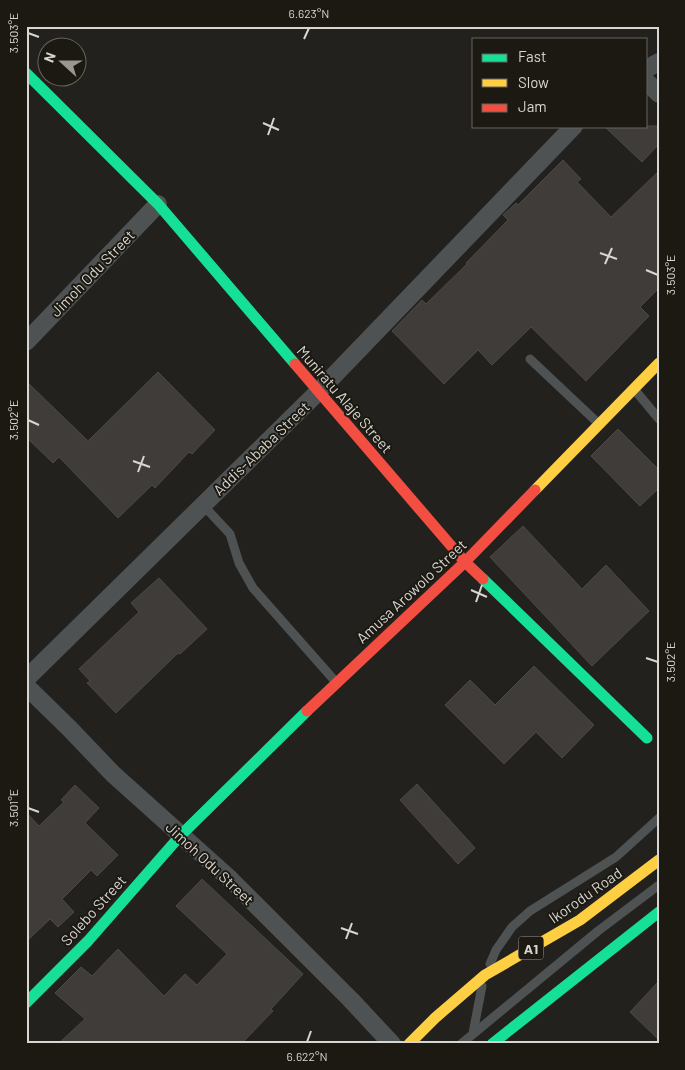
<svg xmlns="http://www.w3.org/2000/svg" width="685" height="1070" font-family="Barlow,sans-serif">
	<rect width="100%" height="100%" fill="#23211d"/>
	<g fill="#3f3c3a" stroke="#4c4a47">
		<polygon points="604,126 659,126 659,144 642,162"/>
		<polygon points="563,160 581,179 577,182 611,217 659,171 659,288 640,307 649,316 586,381 531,327 492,365 478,350 444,384 392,331 422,300 426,304 467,264 466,263 508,220 503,215 516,203 518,205"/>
		<polygon points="158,372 215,430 192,454 189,452 155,488 152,485 118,518 59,457 53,463 26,437 26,381 88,441"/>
		<polygon points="618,429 659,470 659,488 640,506 591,456"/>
		<polygon points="523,526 582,589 606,565 649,611 592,666 490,557"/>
		<polygon points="159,578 207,629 180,654 178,653 116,713 87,683 90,681 79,669 139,612 131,603"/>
		<polygon points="534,666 594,725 562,758 536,732 504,764 445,705 470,680 495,705"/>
		<polygon points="417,784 475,848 458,864 400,800"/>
		<polygon points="75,785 99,808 85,823 118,855 97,876 91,870 62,899 74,912 58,927 50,919 26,942 26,812 39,826 64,802 61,800"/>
		<polygon points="202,879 303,974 271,1009 273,1011 241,1044 58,1044 85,1019 55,993 81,967 92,976 118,949 164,996 185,974 197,985 227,954 176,906"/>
		<polygon points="659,981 659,1040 630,1012"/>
	</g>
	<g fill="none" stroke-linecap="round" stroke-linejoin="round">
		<g stroke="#4e5253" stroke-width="9">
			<polyline points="530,359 599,424"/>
			<polyline points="634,389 659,419"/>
			<polyline points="203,505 230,534 239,563 253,588 335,681"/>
			<polyline points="490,964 496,950 512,927 530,911 616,857 659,818"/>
			<polyline points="473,1033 482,986"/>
			<polyline points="461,1044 598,931 659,885"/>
		</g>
		<g stroke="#4e5253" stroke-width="18">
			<polyline points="646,69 659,62"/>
			<polyline points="646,81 659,94"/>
			<polyline points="26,342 158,204"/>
			<polyline points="26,679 318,392 574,126"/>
			<polyline points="26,686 70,729 113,774 230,879 351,1000 392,1044"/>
		</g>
		<g stroke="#16e098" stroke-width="11">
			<polyline points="26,73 158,204 295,364"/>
			<polyline points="483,579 647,738"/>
			<polyline points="26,1003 88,941 180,836 307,711"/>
			<polyline points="492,1044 659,912"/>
		</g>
		<g stroke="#ffcf43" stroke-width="11">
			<polyline points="535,490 659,363"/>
			<polyline points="409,1044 435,1018 485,975 580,920 659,860"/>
		</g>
		<g stroke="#f24e42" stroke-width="11">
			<polyline points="295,364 465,562 483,579"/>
			<polyline points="307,711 465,562 535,490"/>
		</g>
	</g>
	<path fill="none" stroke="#d8d6d1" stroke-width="2" d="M28,33L39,37M304,39L309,28M263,123L279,130M268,135L274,118M600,253L617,259M605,264L612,248M646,270L658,275M28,420L39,425M133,461L150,467M138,472L144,456M471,590L487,597M476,602L482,585M646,658L658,662M28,808L39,812M341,928L358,934M346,939L352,923M307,1042L311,1031"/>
	<g text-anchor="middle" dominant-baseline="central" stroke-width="4" stroke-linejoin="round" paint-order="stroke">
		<rect fill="#1c1912" stroke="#a09d98" stroke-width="1" x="518.5" y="936.5" width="25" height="23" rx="4"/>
		<g font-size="14" font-weight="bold" fill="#d8d6d1">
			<text x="531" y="948">A1</text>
		</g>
		<g font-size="15" fill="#d8d6d1" stroke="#1c1912">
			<text transform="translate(92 273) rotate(-46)">Jimoh Odu Street</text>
			<text transform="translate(345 399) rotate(49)">Muniratu Alaje Street</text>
			<text transform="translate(261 448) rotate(-44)">Addis-Ababa Street</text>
			<text transform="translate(411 591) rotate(-43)">Amusa Arowolo Street</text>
			<text transform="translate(210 863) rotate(43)">Jimoh Odu Street</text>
			<text transform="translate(585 895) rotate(-35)">Ikorodu Road</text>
			<text transform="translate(93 910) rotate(-48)">Solebo Street</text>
		</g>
	</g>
	<rect width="685" height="1070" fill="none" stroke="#1c1912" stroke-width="55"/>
	<rect x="472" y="38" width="175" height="90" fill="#1c1912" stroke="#67655e"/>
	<rect x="482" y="54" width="25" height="8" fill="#16e098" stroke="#67655e"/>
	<text x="518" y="62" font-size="15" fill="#d8d6d1">Fast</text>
	<rect x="482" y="79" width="25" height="8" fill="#ffcf43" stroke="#67655e"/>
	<text x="518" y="88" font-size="15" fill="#d8d6d1">Slow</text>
	<rect x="482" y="104" width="25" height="8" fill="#f24e42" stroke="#67655e"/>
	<text x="518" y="112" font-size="15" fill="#d8d6d1">Jam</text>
	<g transform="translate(62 62) rotate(291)"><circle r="24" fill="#1c1912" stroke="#67655e"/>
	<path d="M0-4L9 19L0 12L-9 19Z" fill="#999792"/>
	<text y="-8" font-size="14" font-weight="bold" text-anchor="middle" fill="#d8d6d1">N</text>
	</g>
	<rect x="28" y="28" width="630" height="1014" fill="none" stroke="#d8d6d1" stroke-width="2"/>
	<g font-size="12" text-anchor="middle" fill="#d8d6d1">
		<text x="309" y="18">6.623°N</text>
		<text transform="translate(14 33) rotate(-90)" y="4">3.503°E</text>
		<text transform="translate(671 275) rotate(-90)" y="4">3.503°E</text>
		<text transform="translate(14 420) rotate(-90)" y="4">3.502°E</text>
		<text transform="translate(671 662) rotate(-90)" y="4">3.502°E</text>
		<text transform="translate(14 808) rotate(-90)" y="4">3.501°E</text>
		<text x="307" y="1061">6.622°N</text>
	</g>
</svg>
